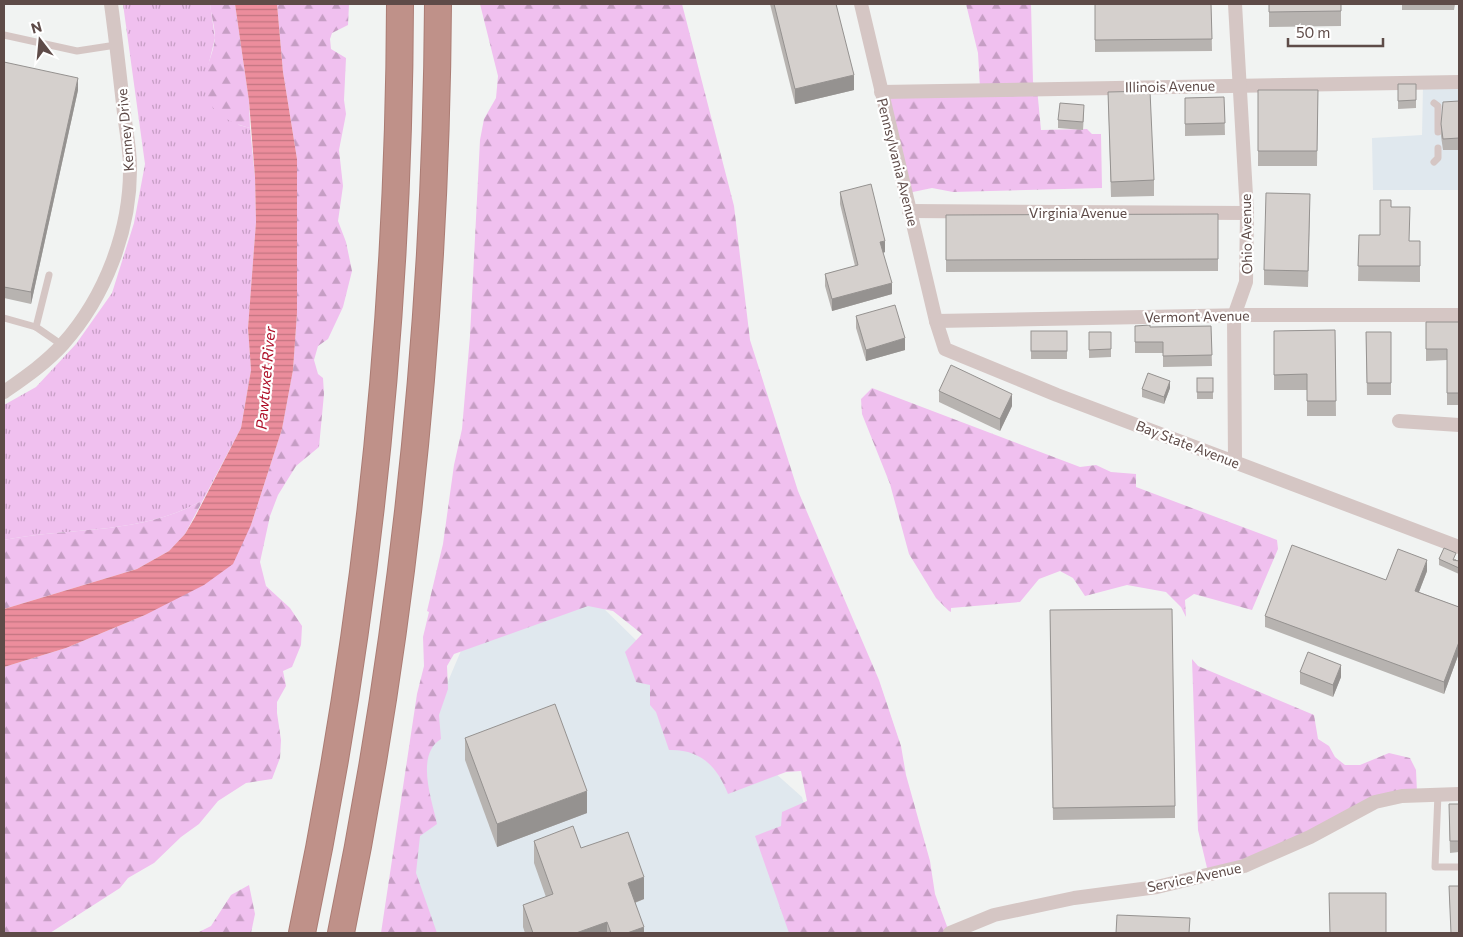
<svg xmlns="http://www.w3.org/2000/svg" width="1463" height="937" font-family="Commissioner,sans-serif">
	<defs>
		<pattern id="grass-tufts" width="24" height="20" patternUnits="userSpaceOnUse" patternTransform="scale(1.25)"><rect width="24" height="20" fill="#f0c0ef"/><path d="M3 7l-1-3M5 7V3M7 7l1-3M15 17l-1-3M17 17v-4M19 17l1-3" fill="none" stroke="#c69ec4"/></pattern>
		<pattern id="forest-firs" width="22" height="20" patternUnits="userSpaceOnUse" patternTransform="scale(1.25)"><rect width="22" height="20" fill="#f0c0ef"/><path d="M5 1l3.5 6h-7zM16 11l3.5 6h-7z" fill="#c69ec4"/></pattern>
		<pattern id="water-rules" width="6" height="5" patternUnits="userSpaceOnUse" patternTransform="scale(1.25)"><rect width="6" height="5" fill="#ec8d9c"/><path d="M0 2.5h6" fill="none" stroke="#c27581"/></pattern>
	</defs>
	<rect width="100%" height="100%" fill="#f1f3f2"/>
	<g fill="#e0e8ee">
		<polygon points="1423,86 1459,86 1459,190 1373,190 1372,138 1422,135"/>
		<polygon points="593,598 738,740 802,797 841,933 385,933 424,738 463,646"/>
	</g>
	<path fill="url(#grass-tufts)" d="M123,4H210L215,38L206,75L239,125L250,128L255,177L256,222L248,328L251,370L241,428L203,500C143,535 70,527 4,540V405L36,387L76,344L112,293L134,223L145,164Z"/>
	<g fill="url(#forest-firs)">
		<path d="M210,4H235L249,101L250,128C222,121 199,105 206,72C209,61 214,49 215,38C215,27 211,15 210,4Z"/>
		<polygon points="277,4 349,4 348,25 332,33 330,39 331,49 346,58 344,100 346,114 339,150 343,186 338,221 346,242 352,271 343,307 328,339 318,346 314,360 318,374 323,378 324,394 319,447 296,466 278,495 270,516 260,562 266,586 290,608 302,626 301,645 292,667 283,671 286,686 277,702 277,713 281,740 280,758 272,779 246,783 218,801 199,824 181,837 154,863 128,878 120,888 50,933 4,933 4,667 66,648 145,615 251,525 282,429 293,370 297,313 297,159 283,72"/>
		<path d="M480,4H682L734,206L750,340L798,491L879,680L901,746L906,775L930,861L935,894L948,929L942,933H789L755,836L781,826L782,812L807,801L801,771L786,772L728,794C717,766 700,749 669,750L656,712L650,705V685L636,682L625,652L642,634L613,611L588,606L454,654L447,666L448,689L439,715L441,739C415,755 432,800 437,824L420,836L416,873L437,933H381L417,694L424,666L423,637L429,612L427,611L443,544L454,465L462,429L470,336L480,140L484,119L496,98L498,76Z"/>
		<polygon points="966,4 1031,4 1033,82 1037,88 1041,130 1087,129 1092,134 1101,134 1102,188 953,192 932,188 908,193 885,91 980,88 978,53"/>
		<polygon points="872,388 1080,467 1096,465 1111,472 1136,474 1136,487 1277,540 1278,549 1252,610 1194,594 1185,600 1186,617 1181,607 1166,592 1127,585 1085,596 1073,578 1060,571 1039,579 1020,602 951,608 951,612 949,611 936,598 909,554 890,484 862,414 861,399"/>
		<path d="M203,500L185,534L169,551L137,569L4,609V540C70,527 143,535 203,500Z"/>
		<polygon points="1192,659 1198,666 1314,715 1318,739 1329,746 1335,757 1345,765 1360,765 1389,753 1410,758 1416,770 1417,793 1391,796 1281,849 1208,872 1198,830"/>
		<polygon points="249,885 255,914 251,933 197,933 211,926 231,895"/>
	</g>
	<polygon fill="url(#water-rules)" points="235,4 277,4 283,72 297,159 297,313 293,370 282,429 251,525 233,564 204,585 145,615 66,648 4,667 4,609 137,569 169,551 185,534 195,517 241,428 251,370 248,328 256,222 255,177 249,101"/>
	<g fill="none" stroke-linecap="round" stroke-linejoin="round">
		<g stroke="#ab7c74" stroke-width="28">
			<g id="motorway">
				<path d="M302,933C366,629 399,315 400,4"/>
				<path d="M341,933C404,627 436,316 438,4"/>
			</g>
		</g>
		<g stroke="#d5c6c4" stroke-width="7">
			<polyline points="4,35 77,51 116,45"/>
			<polyline points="1434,103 1438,106 1438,132"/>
			<polyline points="1434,162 1438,158 1438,148"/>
			<polyline points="4,318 36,327 62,345"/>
			<polyline points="36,327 49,275"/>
			<polyline points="1438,794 1435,867 1459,867"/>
		</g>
		<g stroke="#d5c6c4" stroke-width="14">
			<polyline points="861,4 936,321 945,349 1057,395 1459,547"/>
			<polyline points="881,92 1459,82"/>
			<polyline points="909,211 1247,213"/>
			<polyline points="936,321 1247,315 1459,315"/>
			<path d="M4,392C24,378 46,363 63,344C105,297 131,230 130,166C130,149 126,131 124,113C120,77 116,40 111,4"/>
			<polyline points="1399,421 1459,425"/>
			<polyline points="1235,462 1234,316 1246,282 1247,213 1235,4"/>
			<polyline points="950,933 994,915 1074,898 1157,887 1244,866 1310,837 1375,802 1402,796 1459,794"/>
		</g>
		<use href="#motorway" stroke="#bf9189" stroke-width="26"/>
	</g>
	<g fill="#b7b3b0">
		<polygon points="770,4 836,4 854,90 795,104"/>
		<polygon points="1095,4 1211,4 1212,51 1095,52"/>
		<polygon points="1269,4 1341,4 1341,26 1269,27"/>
		<polygon points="1402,4 1455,4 1454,10 1402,10"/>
		<polygon points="4,62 78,90 31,304 4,298"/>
		<polygon points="1398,84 1416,84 1416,108 1398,109"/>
		<polygon points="1258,90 1318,90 1317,166 1258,166"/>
		<polygon points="1108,92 1154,180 1154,196 1111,197"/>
		<polygon points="1224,97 1225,135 1185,136 1185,98"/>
		<polygon points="1459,101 1459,150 1443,150 1441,136 1441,124"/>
		<polygon points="1084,113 1083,130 1058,128 1058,120"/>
		<polygon points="840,192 885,252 883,253 892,294 832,311 825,286 825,274 855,266 840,204"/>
		<polygon points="1391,207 1409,241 1420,241 1420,282 1358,281 1359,235 1380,235"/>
		<polygon points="1310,209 1308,287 1264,285 1264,270"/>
		<polygon points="1218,214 1218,271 946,272 946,215"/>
		<polygon points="856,316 905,350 866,361 856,328"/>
		<polygon points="1426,322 1459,322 1459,405 1447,405 1447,360 1426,361"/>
		<polygon points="1135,326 1150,327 1211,326 1212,366 1163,367 1163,353 1135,353"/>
		<polygon points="1335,330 1336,416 1307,416 1307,390 1274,390 1274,331"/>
		<rect x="1031" y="331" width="36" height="28"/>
		<polygon points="1089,332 1111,332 1111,357 1089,358"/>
		<polygon points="1366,332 1391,332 1391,395 1367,395"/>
		<rect x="1197" y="378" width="16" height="21"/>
		<polygon points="1170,388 1164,404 1142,397 1142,389"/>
		<polygon points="939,391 1012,406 1000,431 939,402"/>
		<polygon points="1439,559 1456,559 1456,560 1459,561 1459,574 1439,565"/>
		<polygon points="1427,571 1419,592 1459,607 1459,653 1444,694 1265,627 1265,616 1386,580"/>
		<polygon points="1050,610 1175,806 1175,818 1053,820"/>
		<polygon points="1300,672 1341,677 1333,697 1300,684"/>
		<polygon points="465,738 587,813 497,847 465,760"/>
		<polygon points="1459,804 1459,852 1450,853 1449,816"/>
		<polygon points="534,841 581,848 644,899 635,903 644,933 525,933 523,927 523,905 546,897 534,863"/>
		<polygon points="1449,886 1459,933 1451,933"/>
	</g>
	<g fill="#959290">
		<polygon points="854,75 854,90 795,104 795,89"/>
		<polygon points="78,78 78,90 31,304 31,292"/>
		<polygon points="885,241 885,252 880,254 880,242"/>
		<polygon points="892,283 892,294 832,311 832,299"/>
		<polygon points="905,338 905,350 866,361 866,350"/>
		<polygon points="1170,381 1170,388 1164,404 1164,397"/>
		<polygon points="1012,394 1012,406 1000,431 1000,419"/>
		<polygon points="1427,560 1427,571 1415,602 1415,591"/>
		<polygon points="1459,642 1459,653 1444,694 1444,682"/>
		<polygon points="1341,665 1341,677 1333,697 1333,685"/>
		<polygon points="587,791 587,813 497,847 497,824"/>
		<polygon points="644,877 644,899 628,905 628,883"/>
		<polygon points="607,922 607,933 576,933"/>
		<polygon points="644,927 644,933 627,933"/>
	</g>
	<g fill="#d5d0cd" stroke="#959290">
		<polygon points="774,4 836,4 854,75 795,89"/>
		<polygon points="1095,4 1211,4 1212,39 1095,40"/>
		<polygon points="1269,4 1341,4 1341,11 1269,12"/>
		<polygon points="4,62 78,78 31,292 4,287"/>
		<polygon points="1398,84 1416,84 1416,100 1398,101"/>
		<polygon points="1258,90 1318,90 1317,151 1258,151"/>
		<polygon points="1150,91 1154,180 1111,182 1108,92"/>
		<polygon points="1224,97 1225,123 1185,124 1185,98"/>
		<polygon points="1459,101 1459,138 1443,139 1441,124 1443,102"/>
		<polygon points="1060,103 1084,105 1083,122 1058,120"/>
		<polygon points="871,184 885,241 880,242 892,283 832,299 825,274 858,265 840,192"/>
		<polygon points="1266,193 1310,194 1308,271 1264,270"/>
		<polygon points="1380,200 1391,200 1391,207 1410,207 1409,241 1420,241 1420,266 1358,266 1359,235 1380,235"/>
		<polygon points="1218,214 1218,259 946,260 946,215"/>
		<polygon points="895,305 905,338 866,350 856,316"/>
		<polygon points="1426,322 1459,322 1459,393 1447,393 1447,349 1426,349"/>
		<polygon points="1150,325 1150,327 1211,326 1212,355 1163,356 1163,342 1135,342 1135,326"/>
		<polygon points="1335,330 1336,401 1307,401 1307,374 1274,375 1274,331"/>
		<rect x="1031" y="331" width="36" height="20"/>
		<polygon points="1089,332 1111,332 1111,349 1089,350"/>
		<polygon points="1366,332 1391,332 1391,383 1367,383"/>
		<polygon points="951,365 1012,394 1000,419 939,391"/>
		<polygon points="1148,373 1170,381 1164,397 1142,389"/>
		<rect x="1197" y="378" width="16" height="14"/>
		<polygon points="1292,545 1386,580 1398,549 1427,560 1415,591 1459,607 1459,642 1444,682 1265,616"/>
		<polygon points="1444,548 1456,553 1453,560 1459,561 1459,568 1439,559"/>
		<polygon points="1172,609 1175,806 1053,808 1050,610"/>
		<polygon points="1308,652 1341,665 1333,685 1300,672"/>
		<polygon points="555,704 587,791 497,824 465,738"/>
		<polygon points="1449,804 1459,804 1459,841 1450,841"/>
		<polygon points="573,826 581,848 628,832 644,877 628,883 644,927 627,933 611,933 607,922 576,933 533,933 523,905 553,894 534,841"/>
		<polygon points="1449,886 1459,886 1459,933 1451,933"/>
		<polygon points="1329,893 1386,893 1386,933 1330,933"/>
		<polygon points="1117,915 1190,918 1189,933 1116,933"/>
	</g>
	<g text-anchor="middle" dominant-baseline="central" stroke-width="4.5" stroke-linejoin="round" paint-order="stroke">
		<g font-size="14" fill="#5e4b48" stroke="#fff">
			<text transform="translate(1170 86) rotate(-1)">Illinois Avenue</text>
			<text transform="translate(125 130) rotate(-95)">Kenney Drive</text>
			<text transform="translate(898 162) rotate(76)">Pennsylvania Avenue</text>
			<text x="1078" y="212">Virginia Avenue</text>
			<text transform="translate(1246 234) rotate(-91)">Ohio Avenue</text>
			<text transform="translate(1197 316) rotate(-1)">Vermont Avenue</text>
			<text transform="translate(1188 444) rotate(21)">Bay State Avenue</text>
			<text transform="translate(1194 877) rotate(-12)">Service Avenue</text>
		</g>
		<g font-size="15" font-style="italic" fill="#ad0d26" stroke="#fff">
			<text transform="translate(265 378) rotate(-85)">Pawtuxet River</text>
		</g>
	</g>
	<rect width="1463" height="937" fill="none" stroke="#5e4b48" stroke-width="10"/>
	<g transform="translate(40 40) rotate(344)" stroke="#ffffff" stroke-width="4" paint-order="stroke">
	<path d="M0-4L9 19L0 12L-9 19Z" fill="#5e4b48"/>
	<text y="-8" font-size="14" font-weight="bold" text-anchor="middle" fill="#5e4b48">N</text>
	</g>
	<path d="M1288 38v8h95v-8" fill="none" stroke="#5e4b48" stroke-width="2.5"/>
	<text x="1296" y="38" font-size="15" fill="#5e4b48" stroke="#ffffff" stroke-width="4" paint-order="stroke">50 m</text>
</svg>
